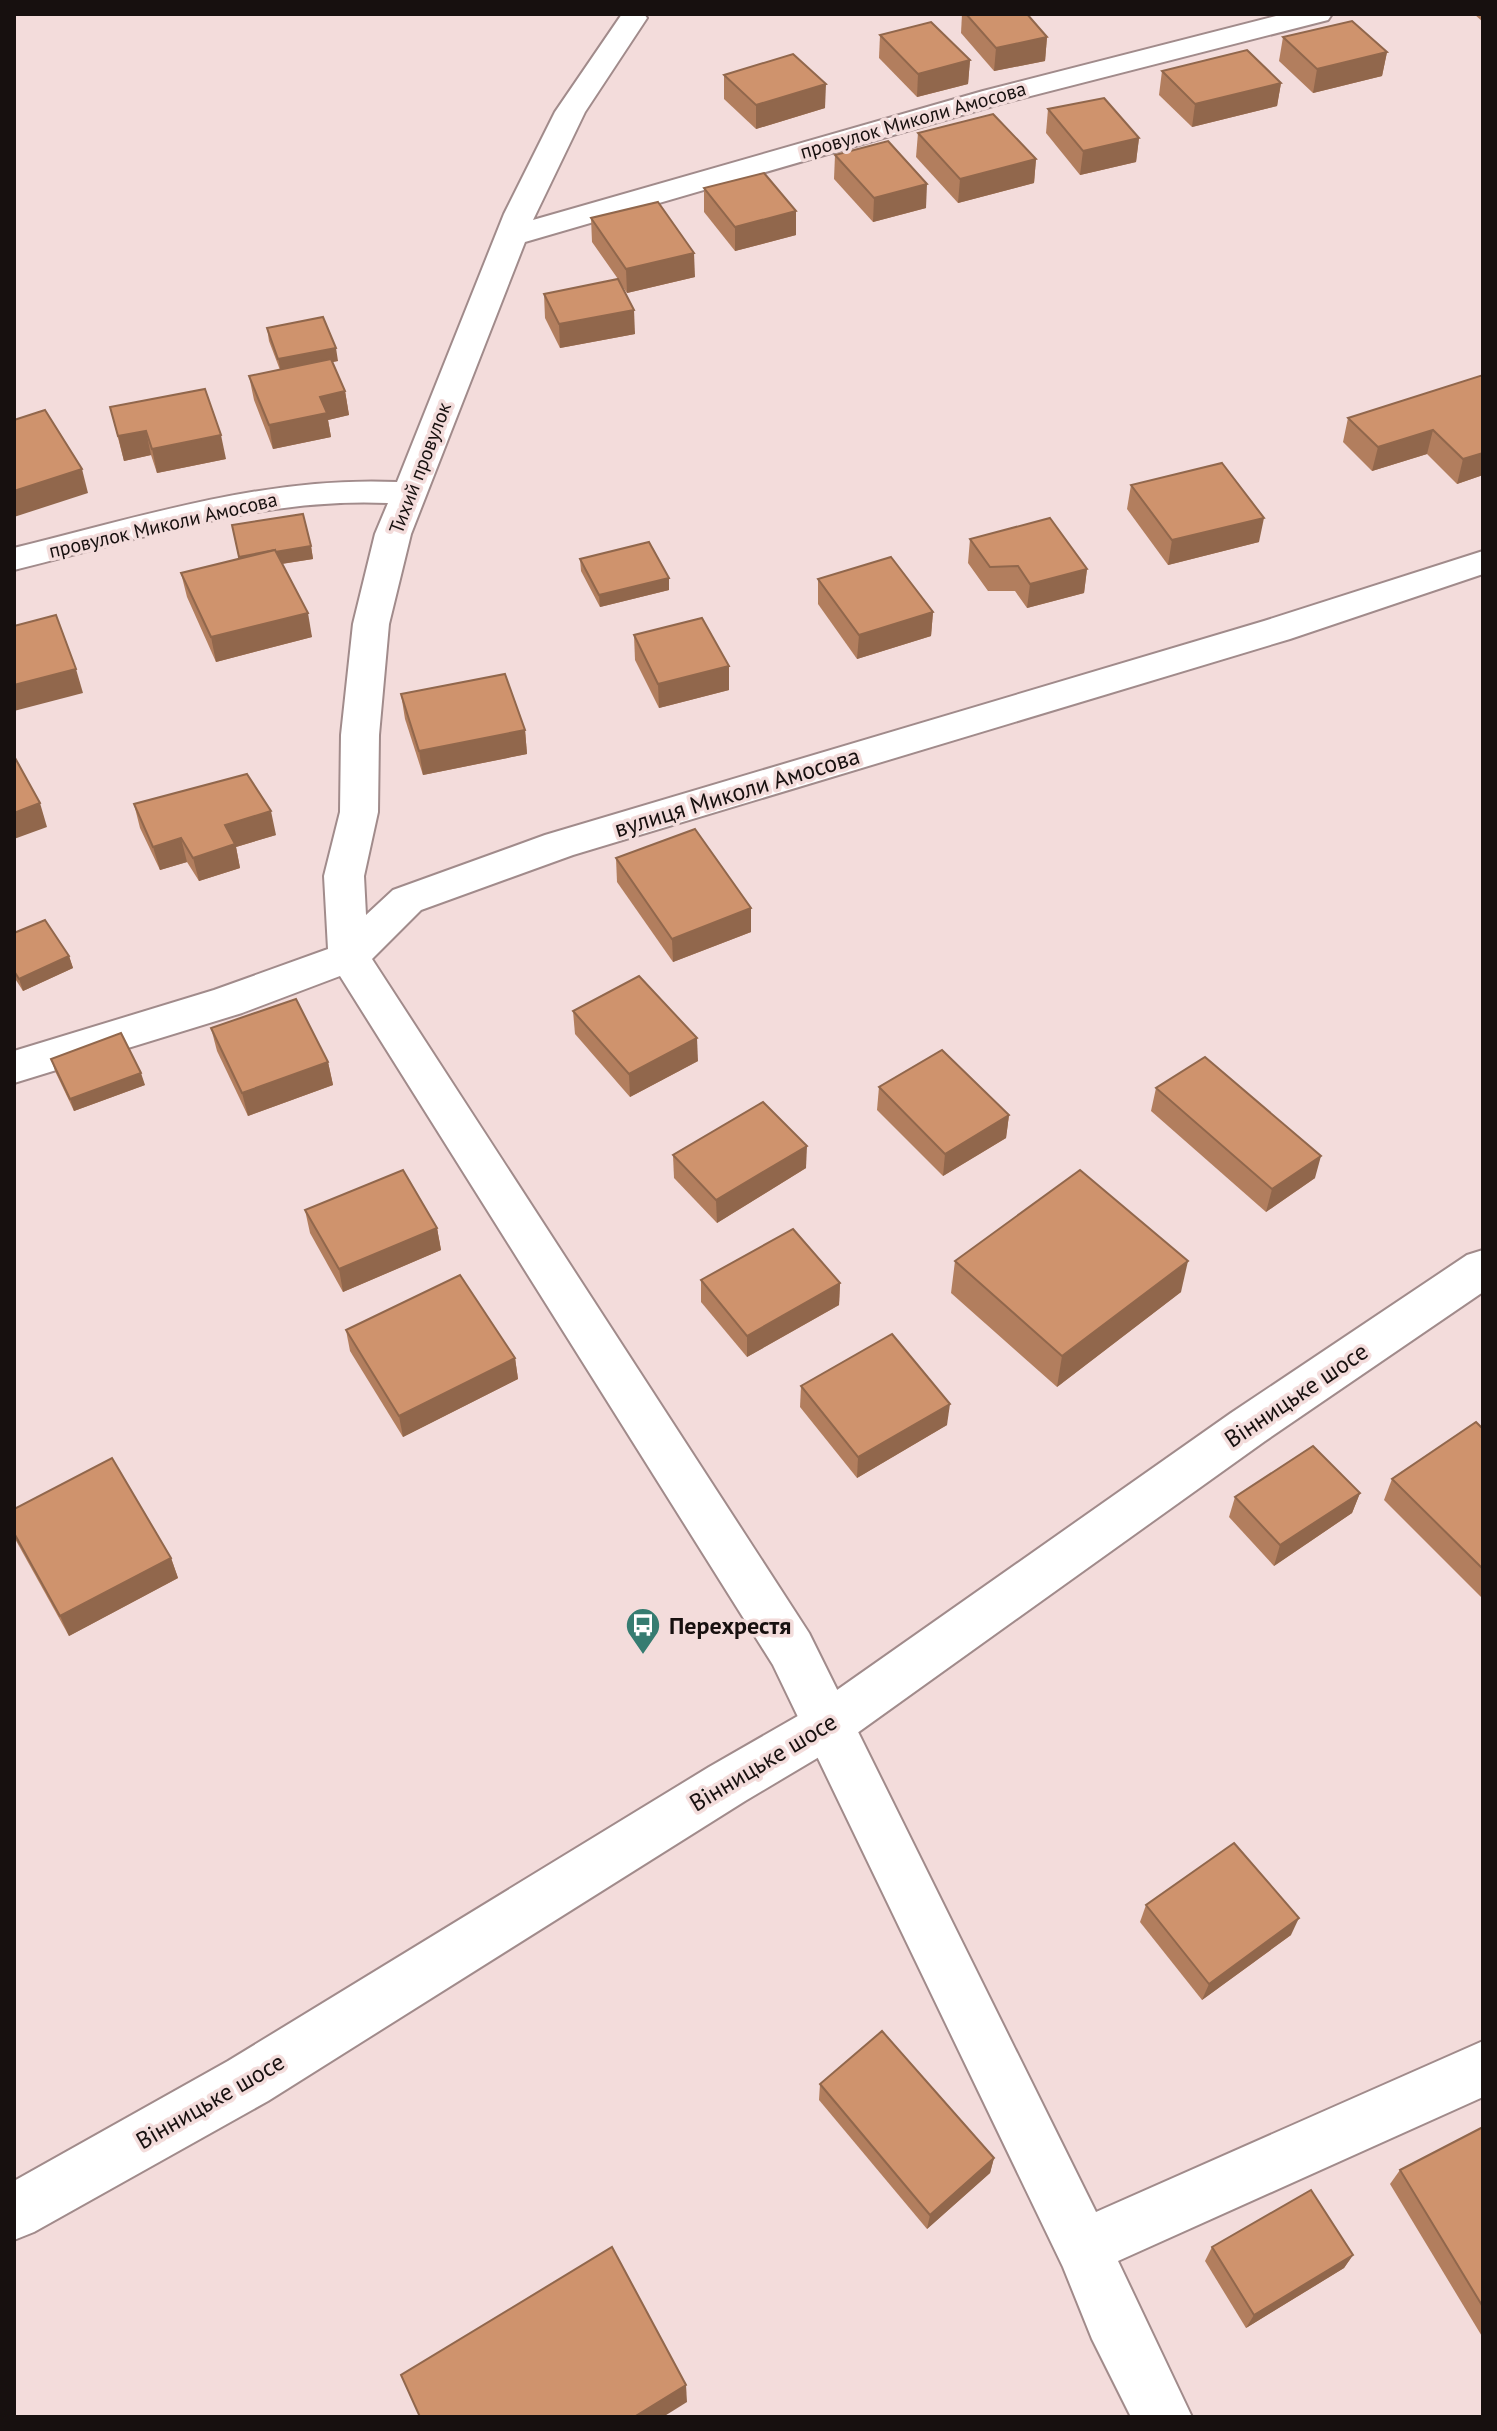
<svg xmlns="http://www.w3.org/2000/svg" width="1497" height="2431" font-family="'PT Sans',sans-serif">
	<rect width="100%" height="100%" fill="#f3dcdb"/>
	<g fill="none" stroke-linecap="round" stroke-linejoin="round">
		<g stroke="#a18b8b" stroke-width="4">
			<path id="minor" d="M622,14H644L647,18L585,112L533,220L983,91L1284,14H1332L1328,20L1003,103L525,242L411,534L389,624L379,735L378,812L364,876L366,915L393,890L545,835L1264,621L1483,551V574L1290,639L573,855L421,910L372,959L809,1633L1096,2212L1483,2041V2097L1118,2261L1192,2417H1131L1092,2339L1063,2267L773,1665L340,976L242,1013L14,1083V1051L214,990L328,949L324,876L340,812L341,735L353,624L375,534L388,503C261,497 136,540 14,570V548C140,517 266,476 397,482L504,214L555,112Z"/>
		</g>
		<g stroke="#a18b8b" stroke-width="4">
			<polygon id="major" points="1483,1250 1483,1292 1265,1441 846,1741 745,1801 268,2101 34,2232 14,2240 14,2181 228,2061 709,1767 810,1709 1231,1413 1467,1255"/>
		</g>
		<use href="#minor" fill="#fff" fill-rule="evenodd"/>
		<use href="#major" fill="#fff" fill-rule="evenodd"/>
	</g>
	<g fill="#b27e5e">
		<polygon points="962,14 1027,14 1047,37 1045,61 994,71 961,33"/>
		<polygon points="1474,14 1483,14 1483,22"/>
		<polygon points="880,35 970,60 968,84 917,97 879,58"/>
		<polygon points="1283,37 1387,52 1382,76 1313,93 1279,61"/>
		<polygon points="1162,71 1281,83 1277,106 1192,127 1159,95"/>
		<polygon points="724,75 825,108 756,129 724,99"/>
		<polygon points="1048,109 1139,138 1136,162 1080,175 1046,133"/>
		<polygon points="918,133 1036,159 1034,183 958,203 916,157"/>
		<polygon points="835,155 926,208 873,222 834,179"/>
		<polygon points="704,188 796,235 735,251 704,212"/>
		<polygon points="591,218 695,277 627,293 620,283 635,334 560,348 545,318 544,294 618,279 592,242"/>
		<polygon points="267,328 338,361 332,362 345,391 349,415 328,420 331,437 273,449 254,400 249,376 280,370 269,341"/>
		<polygon points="1483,375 1483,475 1457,484 1427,454 1372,471 1343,442 1348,418"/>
		<polygon points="110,407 226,459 157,473 151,455 124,461"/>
		<polygon points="1131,485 1259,542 1168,565 1127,509"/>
		<polygon points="232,525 311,546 313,559 282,564 312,637 216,662 187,597 181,573 239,559"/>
		<polygon points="970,539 1087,569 1084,593 1027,608 1015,591 988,591 968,563"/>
		<polygon points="580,559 669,590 600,607 581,571"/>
		<polygon points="818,579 933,612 931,636 857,659 818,604"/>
		<polygon points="634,635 729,666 729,690 659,708 635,660"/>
		<polygon points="401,694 525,730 527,754 423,775 405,719"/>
		<polygon points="134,804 276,835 236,847 240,868 199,881 187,862 160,870 140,828"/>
		<polygon points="616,858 751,932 673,962 617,882"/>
		<polygon points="14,933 69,956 73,968 23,991 14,977"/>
		<polygon points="573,1011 698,1061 630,1097 575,1034"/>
		<polygon points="211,1028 328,1062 333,1085 248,1116 217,1051"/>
		<polygon points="51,1059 145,1085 74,1111 55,1071"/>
		<polygon points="879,1087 1009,1115 1006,1138 943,1176 877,1110"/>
		<polygon points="1156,1088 1315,1178 1266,1212 1151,1111"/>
		<polygon points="673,1155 806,1168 717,1223 674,1178"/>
		<polygon points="305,1210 437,1228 441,1250 343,1292 310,1233"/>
		<polygon points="955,1261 1181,1292 1057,1387 951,1293"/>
		<polygon points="701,1280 840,1283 839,1305 747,1357 701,1302"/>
		<polygon points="346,1330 515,1358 518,1379 403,1437 350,1351"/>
		<polygon points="801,1386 947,1425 857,1478 800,1407"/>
		<polygon points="1483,1429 1483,1599 1384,1500 1392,1479"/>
		<polygon points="1360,1493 1352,1513 1274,1566 1229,1517 1235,1497"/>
		<polygon points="14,1509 171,1558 178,1578 69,1636 14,1537"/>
		<polygon points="1146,1905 1291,1935 1202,2000 1140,1922"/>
		<polygon points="820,2084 994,2158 990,2173 927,2229 819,2100"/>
		<polygon points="1483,2127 1483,2338 1390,2184 1400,2170"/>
		<polygon points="1212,2247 1353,2255 1344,2268 1246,2328 1205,2261"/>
	</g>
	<g fill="#91674c">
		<polygon points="1047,37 1045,61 994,71 996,48"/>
		<polygon points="1387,52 1382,76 1313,93 1317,69"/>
		<polygon points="970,60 968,84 917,97 918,74"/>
		<polygon points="1281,83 1277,106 1192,127 1195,104"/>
		<polygon points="826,84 825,108 756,129 756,105"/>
		<polygon points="1139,138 1136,162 1080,175 1083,151"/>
		<polygon points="1036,159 1034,183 958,203 960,179"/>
		<polygon points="927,184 926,208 873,222 874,198"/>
		<polygon points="796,211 796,235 735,251 735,227"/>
		<polygon points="694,253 695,277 627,293 626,269"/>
		<polygon points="634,310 635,334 560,348 559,324"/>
		<polygon points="336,348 338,361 281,372 278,359"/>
		<polygon points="345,391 349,415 328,420 331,437 273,449 269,425 320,397"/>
		<polygon points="1433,430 1427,454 1372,471 1378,447"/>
		<polygon points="146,431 151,455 124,461 118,436"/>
		<polygon points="221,435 226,459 157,473 152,449"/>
		<polygon points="1483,453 1483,475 1457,484 1463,459"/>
		<polygon points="82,469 88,493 14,517 14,491"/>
		<polygon points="1264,518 1259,542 1168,565 1172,540"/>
		<polygon points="311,546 313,559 241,570 239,557"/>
		<polygon points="1087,569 1084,593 1027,608 1030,584"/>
		<polygon points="669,578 669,590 600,607 599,595"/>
		<polygon points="933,612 931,636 857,659 859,635"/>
		<polygon points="308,613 312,637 216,662 211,637"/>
		<polygon points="729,666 729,690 659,708 658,684"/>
		<polygon points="76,669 83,693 14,711 14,685"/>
		<polygon points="525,730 527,754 423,775 419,751"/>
		<polygon points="40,803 47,827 14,839 14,813"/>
		<polygon points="271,811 276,835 236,847 240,868 199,881 193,858 225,825"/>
		<polygon points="181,838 187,862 160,870 153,847"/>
		<polygon points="751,908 751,932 673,962 672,939"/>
		<polygon points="69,956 73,968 23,991 19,979"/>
		<polygon points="697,1038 698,1061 630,1097 629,1074"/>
		<polygon points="328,1062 333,1085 248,1116 242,1093"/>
		<polygon points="141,1073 145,1085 74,1111 70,1099"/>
		<polygon points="1009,1115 1006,1138 943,1176 945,1154"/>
		<polygon points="807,1146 806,1168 717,1223 716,1200"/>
		<polygon points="1321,1156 1315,1178 1266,1212 1272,1189"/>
		<polygon points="437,1228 441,1250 343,1292 339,1269"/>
		<polygon points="1188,1261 1181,1292 1057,1387 1062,1356"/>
		<polygon points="840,1283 839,1305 747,1357 747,1336"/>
		<polygon points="515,1358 518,1379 403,1437 399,1416"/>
		<polygon points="950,1404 947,1425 857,1478 858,1457"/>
		<polygon points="1360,1493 1352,1513 1274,1566 1280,1545"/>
		<polygon points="171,1558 178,1578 69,1636 60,1616"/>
		<polygon points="1299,1918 1291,1935 1202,2000 1209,1984"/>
		<polygon points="994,2158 990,2173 927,2229 930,2215"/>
		<polygon points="1353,2255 1344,2268 1246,2328 1254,2315"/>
		<polygon points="686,2385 687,2402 663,2417 634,2417"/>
	</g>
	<g fill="#cf936d" stroke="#91674c" stroke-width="2">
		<polygon points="966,14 1027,14 1047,37 996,48"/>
		<polygon points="1352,21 1387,52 1317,69 1283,37"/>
		<polygon points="931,22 970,60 918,74 880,35"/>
		<polygon points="1247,50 1281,83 1195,104 1162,71"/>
		<polygon points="793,54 826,84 756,105 724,75"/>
		<polygon points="1104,98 1139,138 1083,151 1048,109"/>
		<polygon points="993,114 1036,159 960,179 918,133"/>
		<polygon points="888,141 927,184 874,198 835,155"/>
		<polygon points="764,173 796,211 735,227 704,188"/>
		<polygon points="658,202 694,253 626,269 591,218"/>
		<polygon points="618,279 634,310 559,324 544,294"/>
		<polygon points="323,317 336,348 278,359 267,328"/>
		<polygon points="331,359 345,391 320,397 327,413 269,425 249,376"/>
		<polygon points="1483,375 1483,453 1463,459 1433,430 1378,447 1348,418"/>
		<polygon points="205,389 221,435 152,449 146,431 118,436 110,407"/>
		<polygon points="45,410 82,469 14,491 14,420"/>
		<polygon points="1222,463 1264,518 1172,540 1131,485"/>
		<polygon points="303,514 311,546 275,552 275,550 239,557 232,525"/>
		<polygon points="1050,518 1087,569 1030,584 1018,566 990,567 970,539"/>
		<polygon points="649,542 669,578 599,595 580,559"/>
		<polygon points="275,550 308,613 211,637 181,573"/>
		<polygon points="891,557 933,612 859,635 818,579"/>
		<polygon points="56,615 76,669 14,685 14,626"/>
		<polygon points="702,618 729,666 658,684 634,635"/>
		<polygon points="505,674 525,730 419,751 401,694"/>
		<polygon points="14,756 40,803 14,813"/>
		<polygon points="247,774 271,811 225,825 235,844 193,858 181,838 153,847 134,804"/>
		<polygon points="695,829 751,908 672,939 616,858"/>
		<polygon points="45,920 69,956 19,979 14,971 14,933"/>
		<polygon points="639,976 697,1038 629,1074 573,1011"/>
		<polygon points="296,999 328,1062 242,1093 211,1028"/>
		<polygon points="121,1033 141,1073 70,1099 51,1059"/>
		<polygon points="942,1050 1009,1115 945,1154 879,1087"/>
		<polygon points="1205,1057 1321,1156 1272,1189 1156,1088"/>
		<polygon points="763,1102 807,1146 716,1200 673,1155"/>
		<polygon points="403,1170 437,1228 339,1269 305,1210"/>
		<polygon points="1080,1170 1188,1261 1062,1356 955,1261"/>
		<polygon points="793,1229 840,1283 747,1336 701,1280"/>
		<polygon points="460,1275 515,1358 399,1416 346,1330"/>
		<polygon points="892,1334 950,1404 858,1457 801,1386"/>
		<polygon points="1476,1422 1483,1429 1483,1569 1392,1479"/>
		<polygon points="1313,1446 1360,1493 1280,1545 1235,1497"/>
		<polygon points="112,1458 171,1558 60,1616 14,1533 14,1509"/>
		<polygon points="1234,1843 1299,1918 1209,1984 1146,1905"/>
		<polygon points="882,2031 994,2158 930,2215 820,2084"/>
		<polygon points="1483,2127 1483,2307 1400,2170"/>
		<polygon points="1311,2190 1353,2255 1254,2315 1212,2247"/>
		<polygon points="612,2247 686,2385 634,2417 420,2417 401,2375"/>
	</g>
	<defs>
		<g id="bus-pin" transform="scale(1.8)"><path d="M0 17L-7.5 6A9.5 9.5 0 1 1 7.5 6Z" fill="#367c71" stroke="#f3dcdb"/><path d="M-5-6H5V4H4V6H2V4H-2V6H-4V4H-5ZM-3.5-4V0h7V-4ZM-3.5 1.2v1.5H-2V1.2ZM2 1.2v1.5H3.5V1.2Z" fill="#fff"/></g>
	</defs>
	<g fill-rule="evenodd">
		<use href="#bus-pin" x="643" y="1625"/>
	</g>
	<g text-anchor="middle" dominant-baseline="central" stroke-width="7" stroke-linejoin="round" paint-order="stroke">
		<g font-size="20" fill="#17100f" stroke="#f3dcdb">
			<text transform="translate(913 120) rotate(-16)">провулок Миколи Амосова</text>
			<text transform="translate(420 468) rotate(-69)">Тихий провулок</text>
			<text transform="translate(163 525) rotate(-13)">провулок Миколи Амосова</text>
		</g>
		<g font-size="24" fill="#17100f" stroke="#f3dcdb">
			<text transform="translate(737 792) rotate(-17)">вулиця Миколи Амосова</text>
			<text transform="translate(1296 1395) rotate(-34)">Вінницьке шосе</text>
			<text transform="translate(763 1762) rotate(-31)">Вінницьке шосе</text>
			<text transform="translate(210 2101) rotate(-30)">Вінницьке шосе</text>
		</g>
		<g font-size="24" font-weight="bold" fill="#17100f" stroke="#f3dcdb" text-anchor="start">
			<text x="669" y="1625">Перехрестя</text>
		</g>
	</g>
	<rect width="1497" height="2431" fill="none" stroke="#17100f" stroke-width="32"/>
</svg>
